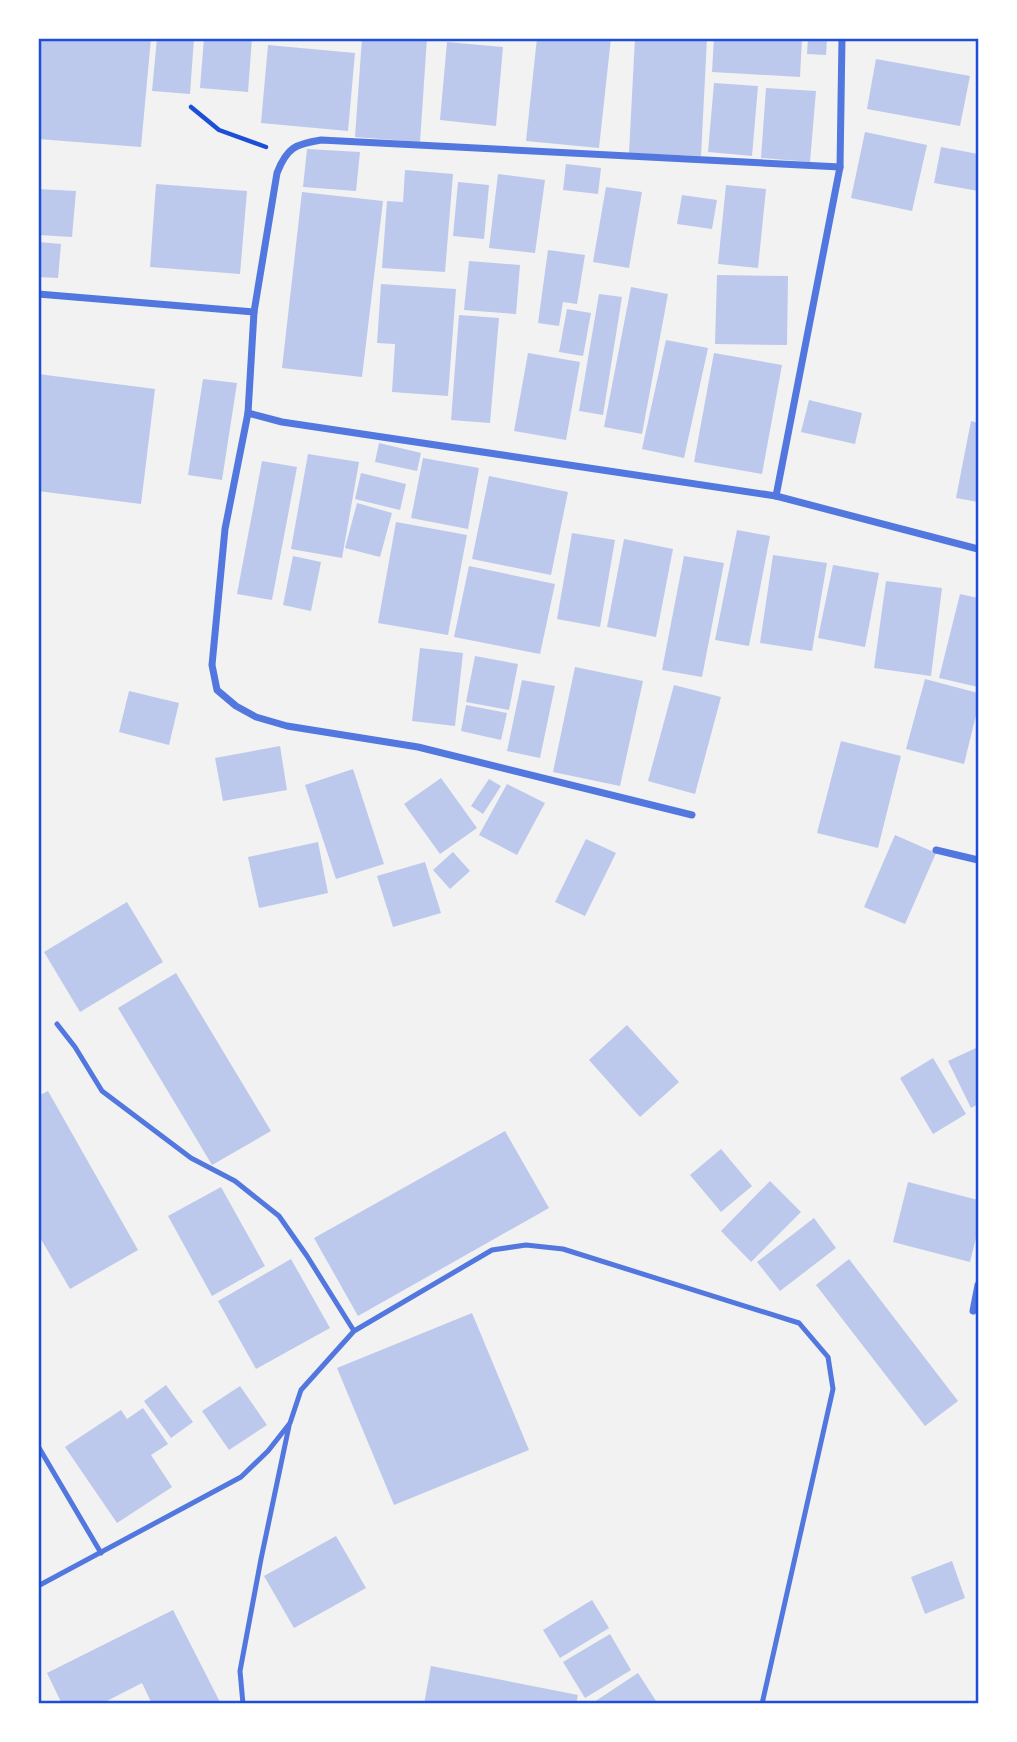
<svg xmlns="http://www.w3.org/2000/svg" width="1017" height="1742" font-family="'Open Sans',sans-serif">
	<rect width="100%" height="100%" fill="#f2f2f2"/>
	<g fill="#bdc9ec">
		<polygon points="38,38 151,38 141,147 38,139"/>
		<polygon points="157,38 194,38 190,94 152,91"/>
		<polygon points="204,38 252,38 248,92 200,88"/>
		<polygon points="362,38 427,38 420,142 355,137"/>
		<polygon points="537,38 611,38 599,148 526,141"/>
		<polygon points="635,38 707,38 701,156 629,153"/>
		<polygon points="714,38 802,38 800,77 712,72"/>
		<polygon points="808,38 827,38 826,55 807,54"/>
		<polygon points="447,42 503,47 496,126 440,120"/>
		<polygon points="268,45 355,53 348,131 261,123"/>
		<polygon points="876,59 970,76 960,126 867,109"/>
		<polygon points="714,83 758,86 752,156 708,152"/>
		<polygon points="766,88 816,91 810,162 761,158"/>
		<polygon points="865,132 927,145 912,211 851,198"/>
		<polygon points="941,147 978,154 978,191 934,183"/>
		<polygon points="307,149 360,152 356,191 303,187"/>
		<polygon points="566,164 601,168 598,194 563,190"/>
		<polygon points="405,170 453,174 445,272 382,268 387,201 403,202"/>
		<polygon points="498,174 545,180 535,253 489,248"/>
		<polygon points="458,182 489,185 484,239 453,236"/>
		<polygon points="156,184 247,191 240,274 150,267"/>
		<polygon points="726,185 766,189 758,268 718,264"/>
		<polygon points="606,187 642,192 629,268 593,262"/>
		<polygon points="38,189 76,191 72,237 38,235"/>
		<polygon points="302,192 383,201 362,377 282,368"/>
		<polygon points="682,195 717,200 712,229 677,224"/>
		<polygon points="38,242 61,244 58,278 38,277"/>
		<polygon points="548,250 585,255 577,304 563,302 559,326 538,323"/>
		<polygon points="469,261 520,265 516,314 464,310"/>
		<polygon points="717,275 788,276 787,345 715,344"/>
		<polygon points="381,284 456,289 448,396 392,392 395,344 377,343"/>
		<polygon points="631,287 668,294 642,434 604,427"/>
		<polygon points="599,294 622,297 603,415 579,411"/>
		<polygon points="567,309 591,313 583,356 559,352"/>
		<polygon points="459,315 499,318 490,423 451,420"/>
		<polygon points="666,340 708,348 684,458 642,449"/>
		<polygon points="528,353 580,362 566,440 514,431"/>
		<polygon points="714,353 782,365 762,474 694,462"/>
		<polygon points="38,374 155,389 141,504 38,491"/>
		<polygon points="203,379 237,383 222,480 188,475"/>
		<polygon points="809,400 862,413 855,444 801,432"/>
		<polygon points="971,421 978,423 978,502 956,498"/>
		<polygon points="379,443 421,453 417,471 375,462"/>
		<polygon points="308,454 359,462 342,558 291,549"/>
		<polygon points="423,458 479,468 468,529 411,518"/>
		<polygon points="262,461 297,467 272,600 237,594"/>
		<polygon points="361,473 406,484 400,510 355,499"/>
		<polygon points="489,476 568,492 551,575 472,559"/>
		<polygon points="357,503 392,513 380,557 345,548"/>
		<polygon points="396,522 467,535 448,635 378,623"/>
		<polygon points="737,530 770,536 749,646 715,640"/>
		<polygon points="572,533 615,540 600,627 557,619"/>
		<polygon points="624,539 673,549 656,637 607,627"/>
		<polygon points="773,555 827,563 812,651 760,643"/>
		<polygon points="293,556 321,562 311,611 283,605"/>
		<polygon points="684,556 724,563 702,677 662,670"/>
		<polygon points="833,565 879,573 865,647 818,638"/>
		<polygon points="469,566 555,584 540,654 454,637"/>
		<polygon points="886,581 942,588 931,676 874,668"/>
		<polygon points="960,594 978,598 978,687 939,678"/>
		<polygon points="420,648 463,653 455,726 412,721"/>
		<polygon points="475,656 518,664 509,710 466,702"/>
		<polygon points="575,667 643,681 620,786 553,772"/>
		<polygon points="925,679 978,693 978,707 964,764 906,749"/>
		<polygon points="522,680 555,686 540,758 507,751"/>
		<polygon points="674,685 721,697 695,794 648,781"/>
		<polygon points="129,691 179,703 169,745 119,732"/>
		<polygon points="466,705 507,713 501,740 461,731"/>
		<polygon points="841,741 901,756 878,848 817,833"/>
		<polygon points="280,746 287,790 223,801 215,758"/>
		<polygon points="353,769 384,864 336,879 305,785"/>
		<polygon points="441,778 477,828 440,854 404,804"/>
		<polygon points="489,779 501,786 483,814 471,806"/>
		<polygon points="507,784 545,803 517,855 479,835"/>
		<polygon points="895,835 936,853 905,924 864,907"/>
		<polygon points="586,839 616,853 585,916 555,902"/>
		<polygon points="318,842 328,893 259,908 248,857"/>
		<polygon points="453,852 470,871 450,889 433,870"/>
		<polygon points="425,862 441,913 393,927 377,876"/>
		<polygon points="127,902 163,962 80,1012 44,952"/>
		<polygon points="176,973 271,1131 212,1165 118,1008"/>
		<polygon points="627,1025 679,1082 640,1117 589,1060"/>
		<polygon points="978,1047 978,1104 971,1108 948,1061"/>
		<polygon points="933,1058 966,1114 933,1134 900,1078"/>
		<polygon points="48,1091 138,1250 70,1289 38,1234 38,1096"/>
		<polygon points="505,1131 549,1208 358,1316 314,1238"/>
		<polygon points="721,1149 752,1186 721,1212 690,1175"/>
		<polygon points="770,1181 801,1212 751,1262 721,1231"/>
		<polygon points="908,1182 978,1200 978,1230 970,1262 893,1242"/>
		<polygon points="221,1187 265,1266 212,1296 168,1216"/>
		<polygon points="814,1218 836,1248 780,1291 757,1262"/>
		<polygon points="291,1259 330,1328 256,1369 218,1301"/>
		<polygon points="849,1259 958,1401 925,1426 816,1285"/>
		<polygon points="472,1313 529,1450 394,1505 337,1368"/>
		<polygon points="166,1385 193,1422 171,1438 144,1401"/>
		<polygon points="240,1386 267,1425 229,1450 202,1411"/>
		<polygon points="143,1408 168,1444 151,1455 172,1487 117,1523 65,1447 121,1410 127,1419"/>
		<polygon points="336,1536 366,1588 294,1628 264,1576"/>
		<polygon points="952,1561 965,1598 925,1614 911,1577"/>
		<polygon points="592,1600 609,1628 560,1658 543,1630"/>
		<polygon points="173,1610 221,1704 152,1704 142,1683 101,1704 62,1704 47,1673"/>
		<polygon points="610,1634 631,1670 585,1698 563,1662"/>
		<polygon points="431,1666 578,1695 576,1704 424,1704"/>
		<polygon points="638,1673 658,1704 591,1704"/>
	</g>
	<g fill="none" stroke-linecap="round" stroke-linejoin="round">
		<polyline stroke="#1d4ed8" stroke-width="4.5" points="191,107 219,130 266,147"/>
		<g stroke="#5277de" stroke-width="5">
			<polyline points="57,1024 75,1047 102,1091 191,1158 235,1181 279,1216 307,1256 354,1331"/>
			<polyline points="38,1446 101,1553"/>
			<polyline points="38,1586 241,1477 268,1451 290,1423 301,1390 354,1331 492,1250 526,1245 563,1249 799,1323 828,1357 833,1389 762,1704"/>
			<polyline points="243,1704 240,1671 261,1559 289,1426"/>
		</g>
		<g stroke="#5277de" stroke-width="7">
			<polyline points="38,294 254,312"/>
			<polyline points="248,413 282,422 776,496 978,549"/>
			<polyline points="776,496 840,167 842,38"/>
			<path d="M692,815L418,747L287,726L256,717L236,706L217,690L212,665L225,529L248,413L254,312L277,173C287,147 296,144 321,140L840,167"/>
			<polyline points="936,850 978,860"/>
			<polyline points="973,1311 978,1285"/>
		</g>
	</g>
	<rect width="1017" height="1742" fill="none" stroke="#ffffff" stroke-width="80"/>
	<rect x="40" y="40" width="937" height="1662" fill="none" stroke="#1d4ed8" stroke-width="2.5"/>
</svg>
